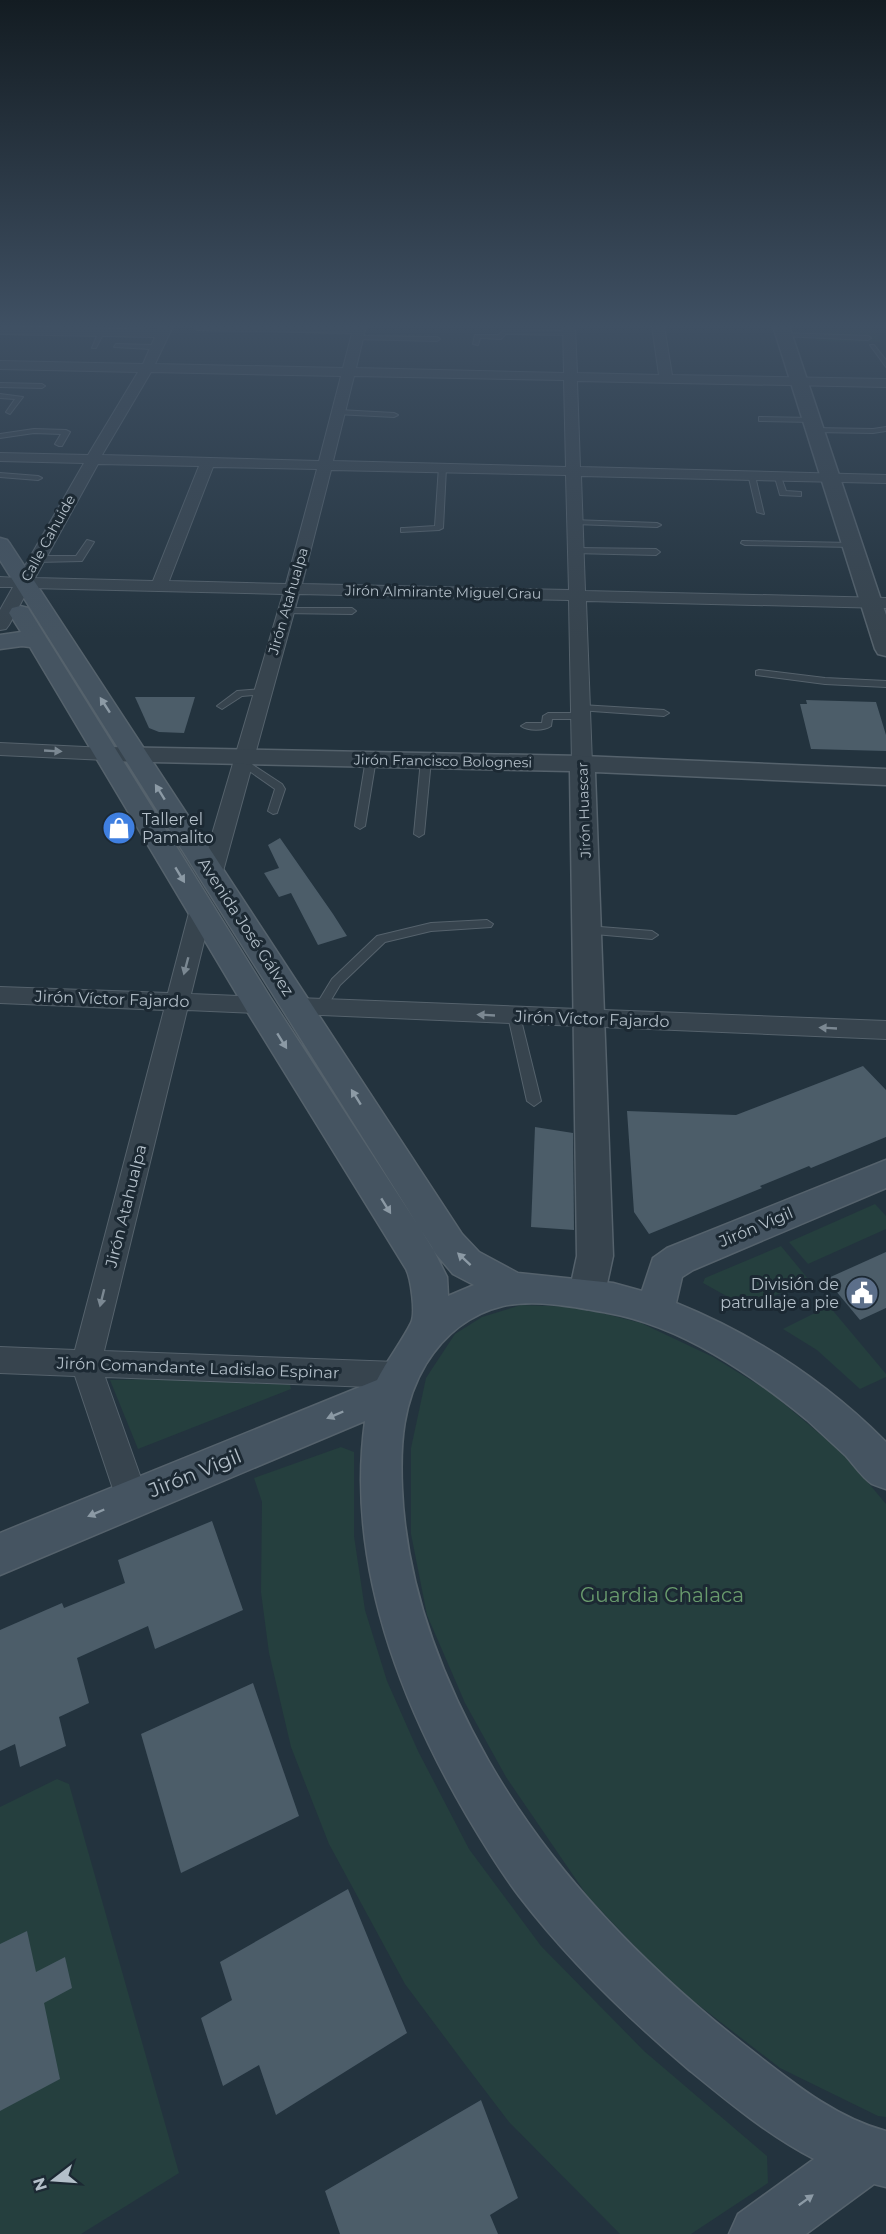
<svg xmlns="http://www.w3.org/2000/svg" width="886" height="2234" font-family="Montserrat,sans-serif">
	<rect width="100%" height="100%" fill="#23333e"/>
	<g fill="#253f3e">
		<polygon points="811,328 873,328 881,342 817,341"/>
		<polygon points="875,1204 886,1216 886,1229 808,1264 789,1242"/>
		<polygon points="781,1246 809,1280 748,1308 703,1283 705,1278"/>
		<polygon points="521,1305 578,1307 641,1323 713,1357 770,1392 845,1455 886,1504 886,2117 878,2116 780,2068 670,1983 588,1897 506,1777 465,1703 427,1615 411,1534 411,1448 426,1378 455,1334 482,1317"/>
		<polygon points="829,1306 886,1374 886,1377 860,1389 817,1350 783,1329"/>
		<polygon points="288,1376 291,1389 138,1449 110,1380"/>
		<polygon points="341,1447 354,1452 354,1536 365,1610 387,1681 418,1751 469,1849 541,1946 644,2051 767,2156 768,2183 691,2234 620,2234 509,2122 464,2063 405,1984 329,1844 291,1747 269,1653 261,1592 262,1502 254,1478"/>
		<polygon points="57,1779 69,1784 179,2173 81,2234 0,2234 0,1807"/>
	</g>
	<g fill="#4c5d69">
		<polygon points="135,697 195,697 184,733 159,732 149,728"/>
		<polygon points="806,700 876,702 886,735 886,751 811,749 800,704 807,704"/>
		<polygon points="280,838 333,914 347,936 318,945 291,893 279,897 264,873 279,868 268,845"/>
		<polygon points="863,1066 886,1090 886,1137 811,1168 809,1166 760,1186 762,1188 649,1234 634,1212 627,1111 736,1115"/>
		<polygon points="535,1127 573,1133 574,1230 531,1227"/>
		<polygon points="886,1252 886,1308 860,1320 826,1279"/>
		<polygon points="212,1521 243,1610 155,1649 148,1626 77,1658 89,1703 59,1717 66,1746 20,1767 15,1744 0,1751 0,1630 62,1603 64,1608 125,1583 118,1560"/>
		<polygon points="253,1683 299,1816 181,1873 141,1734"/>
		<polygon points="348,1889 407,2033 276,2115 259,2065 223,2086 201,2018 232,2000 220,1962"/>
		<polygon points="27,1931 36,1972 65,1957 72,1988 44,2003 60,2079 0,2111 0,1944"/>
		<polygon points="481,2100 518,2198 490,2215 498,2234 340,2234 325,2191"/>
	</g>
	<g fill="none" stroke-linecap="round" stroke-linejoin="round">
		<g stroke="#55626c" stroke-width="2">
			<g id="service">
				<polygon points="504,330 570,331 573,333 570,335 506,334 501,339 480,338 478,345 473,344 475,335 499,335"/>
				<polygon points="99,331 104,332 96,348 92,348"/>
				<polygon points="784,333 868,336 871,338 868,340 782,336"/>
				<polygon points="357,336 437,337 440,339 437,341 355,339"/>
				<polygon points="116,344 151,345 154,347 151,349 114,347"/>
				<polygon points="870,345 874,345 886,360 886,367"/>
				<polygon points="0,383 42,384 45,386 42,388 0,387"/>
				<polygon points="0,394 23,397 10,414 6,412 15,399 0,398"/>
				<polygon points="339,410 394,413 398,415 394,417 336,414 336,410"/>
				<polygon points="762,417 811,418 815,420 811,422 759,421 759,417"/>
				<polygon points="886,427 886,431 873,433 814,432 810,430 814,428 873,429"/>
				<polygon points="34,429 66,430 70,432 62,446 59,446 55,444 61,434 34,433 0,438 0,434"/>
				<polygon points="439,466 446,468 443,528 439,530 401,532 401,528 404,528 435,526"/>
				<polygon points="0,473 38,476 42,478 38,480 0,477"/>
				<polygon points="748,474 755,476 764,514 757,512"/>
				<polygon points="774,474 780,474 786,491 801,492 801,496 780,495"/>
				<polygon points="572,520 657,523 661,525 657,527 575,524 571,522"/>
				<polygon points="87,540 94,542 82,561 37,562 33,559 37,556 76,556"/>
				<polygon points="742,541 852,543 856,545 852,547 745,545 741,543"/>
				<polygon points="576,548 656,549 660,552 656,555 573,553 573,549"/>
				<polygon points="285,608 352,608 356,611 352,614 282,613 281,611"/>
				<polygon points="759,670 825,678 886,681 886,687 825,684 756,675 756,671"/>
				<polygon points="262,689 267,692 265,694 242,696 222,709 217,706 237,691"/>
				<polygon points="581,705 664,710 669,713 664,716 578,710 576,708"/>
				<path d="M548,713H581L586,716L581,719H552L551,726C544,731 528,731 521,726L526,723H542L543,716Z"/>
				<polygon points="371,756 376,759 365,826 360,829 355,826 366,759"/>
				<polygon points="426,757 431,760 424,834 419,837 414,834 421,760"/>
				<polygon points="242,758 282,784 285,789 277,813 273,814 268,811 275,789 238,763 237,761"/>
				<polygon points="487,920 493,924 491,927 431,931 385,942 340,985 325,1010 321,1011 315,1007 332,979 377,936 431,923"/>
				<polygon points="587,926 652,931 658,935 652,939 583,933 581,930"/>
				<polygon points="514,1012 520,1016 541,1101 534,1106 527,1101 508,1016"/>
			</g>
		</g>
		<g stroke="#55626c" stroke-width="2">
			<g id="minor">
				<path d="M0,326L159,330L161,326H173L155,364L343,368L352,333L197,330L191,326H366L356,368L564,373L563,326H575L577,373L659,375L652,326H664L672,375L886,379V387L577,381L580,467L886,475V483L581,476L585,591L886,598V608L586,601L592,764L589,768H575L572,764L569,600L299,594L222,875L219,880L211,882L203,880L200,875L283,594L29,588L9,625L6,629L0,630V610L13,587H0V577L18,578L84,463L0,461V453L88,455L138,372L0,369V361L143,364L155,337L0,334ZM151,372L341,376L319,461L102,455ZM354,376L564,380L566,467L333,461ZM98,464L199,466L153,581L35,578ZM213,467L317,469L286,584L169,581ZM331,470L566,475L569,590L302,584Z"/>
				<polygon points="0,743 106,748 113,750 116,754 113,758 106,760 0,755"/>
				<polygon points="201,902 209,904 212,909 191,994 259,997 267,999 271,1005 267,1011 259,1013 187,1010 104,1351 397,1362 408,1366 412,1375 408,1384 397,1388 105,1377 148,1498 143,1509 132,1513 121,1509 116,1498 75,1376 0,1373 0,1347 75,1350 164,1010 0,1003 0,987 168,993 190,909 193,904"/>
				<polygon points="298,998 886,1021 886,1039 298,1014 290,1012 286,1006 290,1000"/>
			</g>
		</g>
		<g stroke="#55626c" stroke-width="3">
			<g id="tertiary">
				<polygon points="773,326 789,326 886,615 886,656 878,654 875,649"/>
				<polygon points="106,747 582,756 886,769 886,785 595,772 613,1256 605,1293 600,1304 587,1309 574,1304 569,1293 577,1256 570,771 106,761 97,759 94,754 97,749"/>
			</g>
		</g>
		<g stroke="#55626c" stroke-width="3">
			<path id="secondary" d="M0,538L7,540L10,544L462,1234L479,1252L518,1273L613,1283L642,1291L653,1258L667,1248L886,1160V1188L693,1270L682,1277L676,1303C755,1335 826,1382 886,1442V1489C881,1487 876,1486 872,1484C862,1477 854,1465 846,1456C833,1444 820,1432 807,1420C751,1374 681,1326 608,1313C576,1307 536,1299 503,1306C470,1314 444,1335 426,1364C403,1402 400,1443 402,1488C406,1585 440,1675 488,1760C555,1877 650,1972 756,2054C796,2085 837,2118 886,2131V2187L874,2184L806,2234H729L738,2214L814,2159C769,2136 727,2101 688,2069C627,2017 568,1960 519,1896C500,1871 483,1843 467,1816C398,1698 346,1560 365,1421L0,1575V1533L377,1380C387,1360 401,1343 411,1323C416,1314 411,1278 406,1269L248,1013L30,647L22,646L0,649V635L21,632L9,613L12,608L20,606L28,608L31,613L270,997L432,1247L447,1277L448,1296L474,1285L453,1274L436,1254L0,560Z"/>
		</g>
		<use href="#service" fill="#37444e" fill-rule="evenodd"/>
		<use href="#minor" fill="#37444e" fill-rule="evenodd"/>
		<use href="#tertiary" fill="#37444e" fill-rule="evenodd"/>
		<use href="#secondary" fill="#455461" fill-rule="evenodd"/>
	</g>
	<defs><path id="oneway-solid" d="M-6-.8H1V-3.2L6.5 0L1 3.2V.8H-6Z" transform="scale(1.5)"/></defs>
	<g fill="#8c9aa5">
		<use href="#oneway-solid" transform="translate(105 705) rotate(-123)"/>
		<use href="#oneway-solid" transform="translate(160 792) rotate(-122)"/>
		<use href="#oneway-solid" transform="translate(180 875) rotate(59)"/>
		<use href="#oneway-solid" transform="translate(282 1041) rotate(58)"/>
		<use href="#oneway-solid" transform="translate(356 1097) rotate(-122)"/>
		<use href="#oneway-solid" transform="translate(386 1206) rotate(58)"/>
		<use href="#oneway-solid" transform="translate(464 1259) rotate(-137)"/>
		<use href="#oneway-solid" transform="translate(335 1415) rotate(157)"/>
		<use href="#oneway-solid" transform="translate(96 1513) rotate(157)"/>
		<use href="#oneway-solid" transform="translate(806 2200) rotate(-36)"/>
	</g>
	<g fill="#7b8892">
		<use href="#oneway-solid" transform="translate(53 751) rotate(3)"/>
		<use href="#oneway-solid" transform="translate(186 966) rotate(105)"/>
		<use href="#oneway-solid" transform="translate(486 1015) rotate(-177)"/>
		<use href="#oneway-solid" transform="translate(828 1028) rotate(-177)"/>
		<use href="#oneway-solid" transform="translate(102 1298) rotate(104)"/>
	</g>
	<linearGradient id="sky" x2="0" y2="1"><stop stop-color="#131c22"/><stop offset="0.51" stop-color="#3f5063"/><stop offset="1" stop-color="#3f5063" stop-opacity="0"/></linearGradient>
	<rect width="886" height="639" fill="url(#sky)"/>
	<defs>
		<g id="shop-disc" transform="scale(1.725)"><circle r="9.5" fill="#3f7fe0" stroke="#1c2933"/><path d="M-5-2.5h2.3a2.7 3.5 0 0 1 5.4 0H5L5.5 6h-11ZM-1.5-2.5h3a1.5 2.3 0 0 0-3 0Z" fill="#fff"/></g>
		<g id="civic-disc" transform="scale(1.725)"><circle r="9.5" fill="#5c6f8a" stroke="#1c2933"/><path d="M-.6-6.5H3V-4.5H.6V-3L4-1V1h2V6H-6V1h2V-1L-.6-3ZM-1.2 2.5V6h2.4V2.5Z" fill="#fff"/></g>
	</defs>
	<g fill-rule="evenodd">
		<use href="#shop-disc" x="119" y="828"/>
		<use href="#civic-disc" x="862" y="1293"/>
	</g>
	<g text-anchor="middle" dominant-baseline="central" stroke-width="6" stroke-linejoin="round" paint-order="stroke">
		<g font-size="14" fill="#b3bfc9" stroke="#1c2933">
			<text transform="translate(48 538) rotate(-61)">Calle Cahuide</text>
			<text transform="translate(443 592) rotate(1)">Jirón Almirante Miguel Grau</text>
			<text transform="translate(288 601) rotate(-74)">Jirón Atahualpa</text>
			<text transform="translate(443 761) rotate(1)">Jirón Francisco Bolognesi</text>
			<text transform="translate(584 810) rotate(-92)">Jirón Huascar</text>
		</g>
		<g font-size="16" fill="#b3bfc9" stroke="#1c2933" text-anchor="start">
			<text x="142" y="819">Taller el<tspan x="142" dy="18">Pamalito</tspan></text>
			<text x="839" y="1284" text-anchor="end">División de<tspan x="839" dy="18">patrullaje a pie</tspan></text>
		</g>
		<g font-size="16" fill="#b3bfc9" stroke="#1c2933">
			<text transform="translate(246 927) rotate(57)">Avenida José Gálvez</text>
			<text transform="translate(112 999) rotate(2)">Jirón Víctor Fajardo</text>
			<text transform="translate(592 1019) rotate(2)">Jirón Víctor Fajardo</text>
			<text transform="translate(126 1206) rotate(-76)">Jirón Atahualpa</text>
			<text transform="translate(756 1227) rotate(-23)">Jirón Vigil</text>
			<text transform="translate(198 1368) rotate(2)">Jirón Comandante Ladislao Espinar</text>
		</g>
		<g font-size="20" fill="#b3bfc9" stroke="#1c2933">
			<text transform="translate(195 1473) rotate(-22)">Jirón Vigil</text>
		</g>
		<g font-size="20" fill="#699b6d" stroke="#1c2933">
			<text x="662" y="1595">Guardia Chalaca</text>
		</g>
	</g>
	<g transform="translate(54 2180) rotate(253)" stroke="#1c2933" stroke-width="4.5" paint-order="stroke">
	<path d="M0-4.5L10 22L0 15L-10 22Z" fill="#b3bfc9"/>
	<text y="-9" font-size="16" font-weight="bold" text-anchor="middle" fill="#b3bfc9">N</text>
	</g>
</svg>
